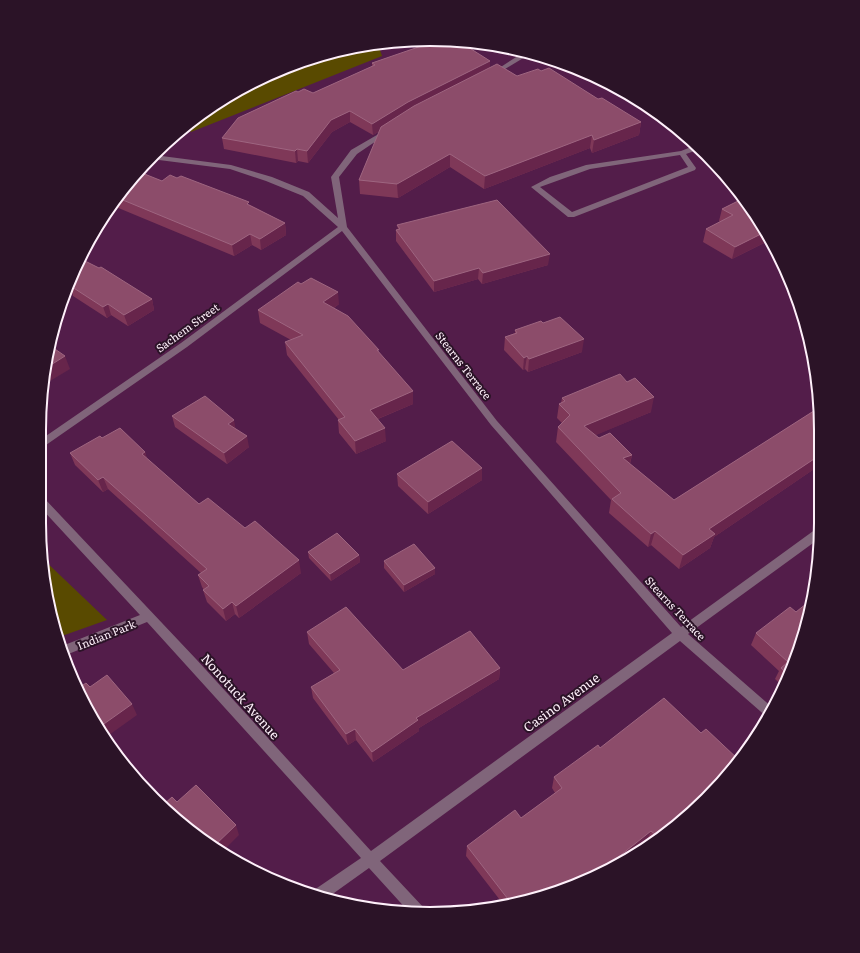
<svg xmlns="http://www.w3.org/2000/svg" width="860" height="953" font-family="Literata,serif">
	<rect width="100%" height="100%" fill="#531d4a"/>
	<g fill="#594a00">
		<polygon points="378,44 382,56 191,132 186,126 192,120 257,79 329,52"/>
		<polygon points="42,558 107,620 59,637 47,600"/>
	</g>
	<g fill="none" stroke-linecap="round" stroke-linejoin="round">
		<g fill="#80657a" fill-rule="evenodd">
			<polygon points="524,52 530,54 495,75 490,74"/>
			<polygon points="389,128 391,129 391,131 357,154 339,177 347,227 497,421 681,627 816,529 820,528 820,538 688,634 773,708 767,717 680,641 380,861 424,908 426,914 409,912 369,868 327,898 313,893 314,890 361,858 147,622 66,655 62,646 140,615 40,507 40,497 44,498 196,659 371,851 672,633 491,425 342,231 187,347 46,445 42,446 43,438 181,343 338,227 303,196 266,181 230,169 151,159 154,155 231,165 272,177 309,192 338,218 331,177 351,150"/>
			<path d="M696,145L700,149L686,154L696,168L695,170L574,217H568L531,187L550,177L586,165L681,151ZM680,155L688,167L572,212L540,187L590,169Z"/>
		</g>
	</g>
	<g fill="#7f3858">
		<polygon points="372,63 490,67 517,76 598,99 641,122 639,135 592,153 590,148 484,189 450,167 398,198 360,194 359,180 380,131 373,135 350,122 332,132 308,163 298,161 296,163 224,149 222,138 298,92 313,93 372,67"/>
		<polygon points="136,172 162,181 250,205 285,223 286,235 261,250 252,245 234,256 116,207 108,211"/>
		<polygon points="744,198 770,240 732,259 703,242 706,229 720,222 719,221 722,209"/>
		<polygon points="397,225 548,265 482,284 478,279 434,292 396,241 396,230 398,229"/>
		<polygon points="81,259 152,299 154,310 128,326 111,315 107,318 73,296 72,292 67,289"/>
		<polygon points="339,304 334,308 379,353 413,391 413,404 378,419 386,441 356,454 339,433 338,420 339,420 287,355 285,342 291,340 260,323 258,310"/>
		<polygon points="543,323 582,352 528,372 525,369 523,370 504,350 505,337 515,333 515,330"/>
		<polygon points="562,398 651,412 595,435 599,438 632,455 630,464 674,500 820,407 820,465 714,537 710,548 679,569 651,545 648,547 609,513 611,500 556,442 558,427 562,423 557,418 559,404 561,403"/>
		<polygon points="172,416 236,429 249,447 227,464 175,427"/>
		<polygon points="145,452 147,459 199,504 301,573 239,618 235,614 226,621 207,602 203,590 204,590 202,587 198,575 201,573 108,489 103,492 75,465 70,453"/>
		<polygon points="397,474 482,480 428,514 398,486"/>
		<polygon points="308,552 359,555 360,562 331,581 309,558"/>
		<polygon points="384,561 435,568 435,574 404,592 384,568"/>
		<polygon points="808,624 784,687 775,679 779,671 751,645 756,633"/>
		<polygon points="307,632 403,670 500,668 499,679 419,728 419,731 373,762 356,740 348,745 313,698 311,687 334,673 309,644"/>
		<polygon points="600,748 688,817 649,843 647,841 625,859 603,874 531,901 503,904 466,856 467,846 521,818 555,793 552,788 554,777"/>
	</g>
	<g fill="#67254b">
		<polygon points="404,40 411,40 404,42"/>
		<polygon points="490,61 490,72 408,114 373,135 372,124 408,102"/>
		<polygon points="350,111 350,122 332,132 308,163 307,151 331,120"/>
		<polygon points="641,122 639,135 592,153 594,140"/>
		<polygon points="592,135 590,148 484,189 485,176"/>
		<polygon points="297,149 298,161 296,163 295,151"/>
		<polygon points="450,154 450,167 398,198 397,184"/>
		<polygon points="114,202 116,207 108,211"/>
		<polygon points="285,223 286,235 261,250 260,239"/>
		<polygon points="765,232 770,240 732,259 735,247"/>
		<polygon points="250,234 252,245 234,256 232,245"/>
		<polygon points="550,254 548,265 482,284 483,273"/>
		<polygon points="479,268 478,279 434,292 434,281"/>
		<polygon points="338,292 339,304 324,315 323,302"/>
		<polygon points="152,299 154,310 128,326 124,315"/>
		<polygon points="108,304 111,315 107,318 103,307"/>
		<polygon points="584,339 582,352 528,372 529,359"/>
		<polygon points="65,356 70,369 45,384 46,368"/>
		<polygon points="527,356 525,369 523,370 524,358"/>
		<polygon points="413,391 413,404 370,422 370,410"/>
		<polygon points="654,397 651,412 582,441 584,426"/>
		<polygon points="234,420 236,431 228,424"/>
		<polygon points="385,428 386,441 356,454 355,441"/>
		<polygon points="247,436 249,447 227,464 224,453"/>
		<polygon points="145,452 149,465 142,454"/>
		<polygon points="632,455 628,469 623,458"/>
		<polygon points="820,455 820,465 714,537 710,548 679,569 683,555 709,529"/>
		<polygon points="482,468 482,480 428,514 428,502"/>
		<polygon points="103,477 108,489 103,492 98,480"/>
		<polygon points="655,531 651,545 648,547 651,534"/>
		<polygon points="359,555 360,562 331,581 330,574"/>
		<polygon points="299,560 301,573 239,618 236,606"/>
		<polygon points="435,568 435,574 404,592 404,585"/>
		<polygon points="232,602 235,614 226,621 223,609"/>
		<polygon points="500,668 499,679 419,728 419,731 373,762 372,752 416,718"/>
		<polygon points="132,704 137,715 109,735 114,746 112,748 105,738 101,726"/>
		<polygon points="355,729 356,740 348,745 346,734"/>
		<polygon points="236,825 239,835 222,852 213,847"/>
		<polygon points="651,831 647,841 625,859 603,874 592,878"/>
	</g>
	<g fill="#8c4c6a" stroke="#9e6580">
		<polygon points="436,41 460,42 490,61 408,102 372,124 350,111 331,120 307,151 297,149 295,151 222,138 238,118 296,91 298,92 304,89 313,93 375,65 372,63"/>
		<polygon points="497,64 517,76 538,69 541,71 549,68 598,99 602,98 641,122 594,140 592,135 485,176 450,154 397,184 359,180 381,127 414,106"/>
		<polygon points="137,171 162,181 170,175 177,178 181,176 249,202 247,204 285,223 260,239 250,234 232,245 118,198"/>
		<polygon points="744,198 765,232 735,247 706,229 733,215 722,209"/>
		<polygon points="497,200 550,254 483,273 479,268 434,281 396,230 400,229 397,225"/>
		<polygon points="81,259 99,268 101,267 152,299 124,315 108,304 103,307 69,285 73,283 70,282"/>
		<polygon points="311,278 338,292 323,302 348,316 379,350 377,350 413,391 370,410 385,428 355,441 338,420 345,417 285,342 303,335 258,310 298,282 301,284"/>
		<polygon points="560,317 584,339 529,359 527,356 524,358 505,337 517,333 515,330 541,321 543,323"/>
		<polygon points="49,345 65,356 46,368 46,354"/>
		<polygon points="620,374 627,382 635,378 654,397 584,426 599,438 610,433 632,455 623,458 674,500 820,407 820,455 709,529 715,534 683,555 655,531 651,534 612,499 621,493 558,427 570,415 559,404 565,401 562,398"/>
		<polygon points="205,396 234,420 228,424 247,436 224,453 172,416"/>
		<polygon points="120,428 145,452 142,454 199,504 208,498 245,528 255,521 299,560 236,606 232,602 223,609 203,590 209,586 198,575 207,569 103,477 98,480 70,453 100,436 102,438"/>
		<polygon points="452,441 482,468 428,502 397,474"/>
		<polygon points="337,533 359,555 330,574 308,552"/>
		<polygon points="414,544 435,568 404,585 384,561"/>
		<polygon points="812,599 808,624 789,675 781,668 788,662 756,633 790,607 796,612"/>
		<polygon points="346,607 403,670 470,631 500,668 416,718 418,720 372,752 355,729 346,734 311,687 340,670 307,632"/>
		<polygon points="107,675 132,704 101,726 109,735 105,738 79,696 77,689 86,683 90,687"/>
		<polygon points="664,698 701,733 706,729 740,761 689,816 658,837 651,831 592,878 531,901 511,903 467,846 515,810 521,818 562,788 554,777 598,745 600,748"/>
		<polygon points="196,785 236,825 213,847 192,833 163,805 172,797 177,802"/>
	</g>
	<g text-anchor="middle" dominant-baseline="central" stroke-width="4" stroke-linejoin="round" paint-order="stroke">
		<g font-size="11" fill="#fef0fa" stroke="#2b1327">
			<text transform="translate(187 327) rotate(-36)">Sachem Street</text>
			<text transform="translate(464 365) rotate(52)">Stearns Terrace</text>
			<text transform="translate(676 608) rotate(47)">Stearns Terrace</text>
			<text transform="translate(106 634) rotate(-22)">Indian Park</text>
		</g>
		<g font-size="13" fill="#fef0fa" stroke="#2b1327">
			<text transform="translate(241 696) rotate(48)">Nonotuck Avenue</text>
			<text transform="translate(561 702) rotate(-36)">Casino Avenue</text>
		</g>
	</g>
	<path d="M0 0H860V953H0ZM430 46H430A384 384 0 0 1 814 430V523A384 384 0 0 1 430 907H430A384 384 0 0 1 46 523V430A384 384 0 0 1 430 46Z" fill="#2b1327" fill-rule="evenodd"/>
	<path fill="none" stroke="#fef0fa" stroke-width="2" d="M430 46H430A384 384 0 0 1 814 430V523A384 384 0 0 1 430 907H430A384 384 0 0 1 46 523V430A384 384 0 0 1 430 46Z"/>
</svg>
